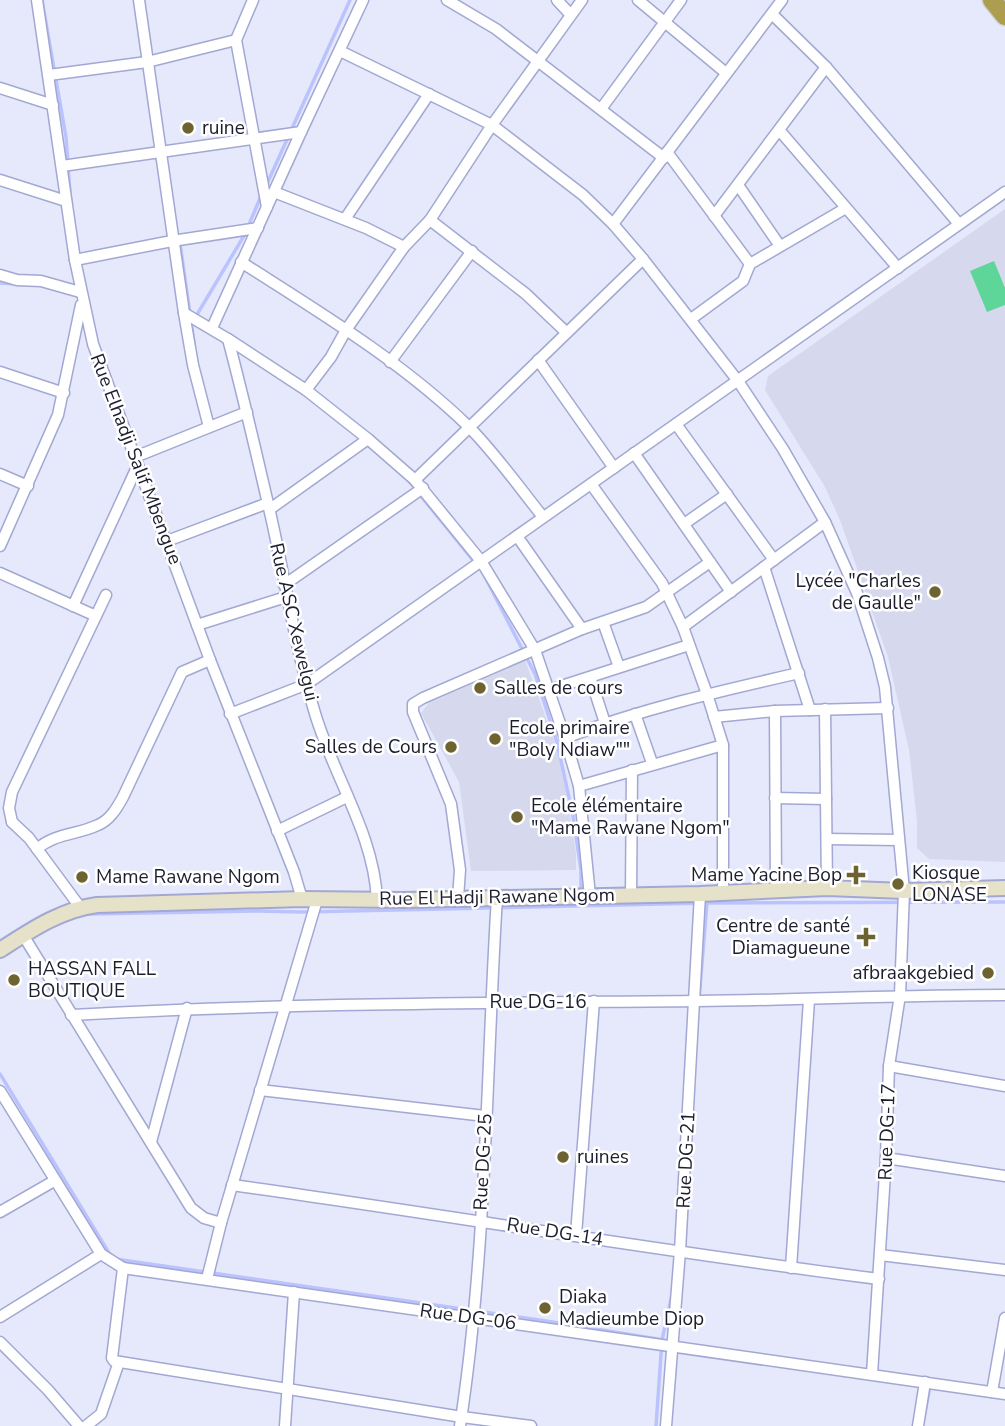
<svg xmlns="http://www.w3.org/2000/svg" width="1005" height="1426" font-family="'Nunito Sans',sans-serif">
	<rect width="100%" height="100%" fill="#e6e9fb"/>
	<g fill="#d6d9ee">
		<polygon points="1005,209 1005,862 929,859 917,848 917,821 909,750 888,657 840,520 825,487 765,390 768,376"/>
		<polygon points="525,660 561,759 576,853 576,870 471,871 459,782 421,713 429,703"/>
	</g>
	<polygon fill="#5ed599" points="994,261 1005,288 1005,305 987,312 970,271"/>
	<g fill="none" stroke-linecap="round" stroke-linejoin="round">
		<g stroke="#bbc3fe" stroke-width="3.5">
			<polyline points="42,0 66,137 70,193"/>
			<polyline points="266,186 350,0"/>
			<polyline points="180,243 194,343"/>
			<polyline points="0,283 17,284"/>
			<polyline points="195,318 245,234 261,196"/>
			<polyline points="76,350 80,327"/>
			<polyline points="126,480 134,462"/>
			<polyline points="408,480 476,564"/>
			<polyline points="483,573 535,674 557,742 573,816 581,870 581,893"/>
			<polyline points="89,914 256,911 303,912 707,903 1005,902"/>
			<polyline points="699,999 707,903"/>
			<polyline points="0,1074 109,1253 115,1259 546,1321 664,1340"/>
			<polyline points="925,1413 930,1386"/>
			<polyline points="656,1426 662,1340 672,1295"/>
		</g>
		<g stroke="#a2a8d2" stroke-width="13">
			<g id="street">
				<polyline points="37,0 75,260 93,344 210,660 294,872 302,899"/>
				<polyline points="139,0 184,313 193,365 209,427"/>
				<polyline points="253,0 236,40 267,207"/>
				<polyline points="447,0 496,29 664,158"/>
				<polyline points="557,0 570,14"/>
				<polyline points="638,0 726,73"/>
				<polyline points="772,14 826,67 959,224"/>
				<polyline points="340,51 492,125 583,195 613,224 643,259 738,381 783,449 825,522 857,593 878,658 885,687 904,891 900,995 889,1066 886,1158 872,1374"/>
				<polyline points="49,75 147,62 236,40"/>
				<polyline points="0,88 53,105"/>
				<polyline points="601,109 681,0"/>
				<polyline points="780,131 898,268"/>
				<polyline points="667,152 750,264"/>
				<polyline points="62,166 301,132"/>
				<polyline points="0,180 66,201"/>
				<polyline points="738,185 780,246"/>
				<polyline points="274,192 366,228 404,247"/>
				<polyline points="714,216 826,67"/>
				<polyline points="345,219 429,94"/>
				<polyline points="430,220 526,294 566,332"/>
				<polyline points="613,224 782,0"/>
				<polyline points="75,260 172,241 258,228"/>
				<path d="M241,262C319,312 401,361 468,426C495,453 519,487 543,517"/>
				<polyline points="0,275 17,280 41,281 80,292"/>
				<polyline points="184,313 228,339 306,390 368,439 415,480 481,561 535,650 565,738 579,786 590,896"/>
				<polyline points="691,319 743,281 750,264 846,208"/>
				<polyline points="212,328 301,132 363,0"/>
				<path d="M228,339C243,395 256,452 269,508C285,576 294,644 314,710C332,774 374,833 377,900"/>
				<polyline points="538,360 614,468"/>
				<polyline points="390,362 472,251"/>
				<polyline points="0,372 64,393"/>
				<polyline points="306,390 331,357 346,330 404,247 430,220 492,125 582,0"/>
				<polyline points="676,424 774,560"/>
				<polyline points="634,453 731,592"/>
				<polyline points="135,457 247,412"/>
				<polyline points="0,474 28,486"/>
				<polyline points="415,480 643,259"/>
				<polyline points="591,484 662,583 683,627 707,694 723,745 723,893"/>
				<polyline points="270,509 368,439"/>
				<polyline points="684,524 727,494"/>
				<polyline points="517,536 582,629"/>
				<polyline points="167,541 268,503"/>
				<polyline points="0,546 58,415 81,305"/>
				<polyline points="764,567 810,710"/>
				<polyline points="0,573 96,616"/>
				<polyline points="284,585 423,488"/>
				<polyline points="73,606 138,465"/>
				<polyline points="603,622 619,667"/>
				<polyline points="197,625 286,597"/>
				<polyline points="683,627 825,522"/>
				<polyline points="590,677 605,723"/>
				<polyline points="549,690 689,645"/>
				<polyline points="825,709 827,888"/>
				<polyline points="775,711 776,889"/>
				<polyline points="230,714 307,684 1005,192"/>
				<polyline points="635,714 652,763"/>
				<polyline points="714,717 775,711 888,708"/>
				<path d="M565,738C641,709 720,691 799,673"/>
				<polyline points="579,786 723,745"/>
				<polyline points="775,798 826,799"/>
				<polyline points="12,822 9,808 12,792 106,595"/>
				<polyline points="12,822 29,838 80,907"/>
				<polyline points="277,831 347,797"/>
				<polyline points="827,839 899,840"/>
				<path d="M37,849C55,833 77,835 98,825C110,820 117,808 123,797L182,672L210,660"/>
				<polyline points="631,895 632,770"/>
				<polyline points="458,898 460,870 451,804 413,712 413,704 423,698 582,629 646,607 710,562"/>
				<polyline points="23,935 191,1208 204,1218 221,1223"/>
				<path d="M71,1015C280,1003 489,1003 697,1001C800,1000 902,995 1005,995"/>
				<polyline points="889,1066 1005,1086"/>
				<polyline points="260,1090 485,1116"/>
				<polyline points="0,1091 101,1254 123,1268 1005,1394"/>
				<polyline points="151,1142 187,1008"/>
				<polyline points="886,1158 1005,1176"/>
				<path d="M232,1185C448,1215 663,1252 879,1279"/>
				<polyline points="0,1212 54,1181"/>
				<polyline points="576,1235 594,1001"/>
				<polyline points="880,1255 1005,1270"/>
				<polyline points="123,1268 112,1358 114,1361 462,1417 531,1426"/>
				<polyline points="791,1268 809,1000"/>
				<polyline points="207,1279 221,1223 317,900"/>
				<polyline points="0,1317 101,1254"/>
				<polyline points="0,1342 48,1390 79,1426"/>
				<polyline points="992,1392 1005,1318"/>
				<polyline points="86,1426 101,1414 119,1362"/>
				<polyline points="285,1426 294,1292"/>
				<path d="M460,1426C487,1251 486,1073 497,897"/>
				<polyline points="666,1426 680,1251 700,894"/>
				<polyline points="918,1426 925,1382"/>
			</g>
		</g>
		<g stroke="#a2a8d2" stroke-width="18">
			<path id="secondary" d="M0,950C31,930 60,910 97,905L302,899L404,900L700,894L827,888L904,891L1005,888"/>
		</g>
		<g stroke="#cdcdd1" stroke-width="21">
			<polyline id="highway" points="992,0 1005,16"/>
		</g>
		<use href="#street" stroke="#fff" stroke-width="10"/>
		<use href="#secondary" stroke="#e6e2ca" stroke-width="14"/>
		<use href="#highway" stroke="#ad9e4f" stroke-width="18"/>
	</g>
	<g fill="#6d6330" stroke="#fff" stroke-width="2.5">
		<circle cx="188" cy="128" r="7"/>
		<circle cx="935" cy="592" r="7"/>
		<circle cx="480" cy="688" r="7"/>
		<circle cx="495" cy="739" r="7"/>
		<circle cx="451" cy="747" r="7"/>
		<circle cx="517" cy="817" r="7"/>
		<path d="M852.5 864.5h7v7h7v7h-7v7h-7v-7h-7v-7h7z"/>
		<circle cx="82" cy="877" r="7"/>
		<circle cx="898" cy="884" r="7"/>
		<path d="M862.5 926.5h7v7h7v7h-7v7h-7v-7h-7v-7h7z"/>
		<circle cx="988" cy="973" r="7"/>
		<circle cx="14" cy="980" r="7"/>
		<circle cx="563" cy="1157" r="7"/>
		<circle cx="545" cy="1308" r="7"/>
	</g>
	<g text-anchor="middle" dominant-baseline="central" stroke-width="5" stroke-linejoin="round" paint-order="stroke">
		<g font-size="19" fill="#1c1d2d" stroke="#fff" text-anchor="start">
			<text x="202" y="128">ruine</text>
			<text x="921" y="581" text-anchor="end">Lycée "Charles<tspan x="921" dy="22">de Gaulle"</tspan></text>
			<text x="494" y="688">Salles de cours</text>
			<text x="509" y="728">Ecole primaire<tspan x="509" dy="22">"Boly Ndiaw""</tspan></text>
			<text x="437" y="747" text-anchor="end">Salles de Cours</text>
			<text x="531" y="806">Ecole élémentaire<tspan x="531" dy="22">"Mame Rawane Ngom"</tspan></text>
			<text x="912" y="873">Kiosque<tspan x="912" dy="22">LONASE</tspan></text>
			<text x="842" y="875" text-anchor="end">Mame Yacine Bop</text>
			<text x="96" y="877">Mame Rawane Ngom</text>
			<text x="850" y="926" text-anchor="end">Centre de santé<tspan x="850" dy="22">Diamagueune</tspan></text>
			<text x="28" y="969">HASSAN FALL<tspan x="28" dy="22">BOUTIQUE</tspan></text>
			<text x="974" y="973" text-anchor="end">afbraakgebied</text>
			<text x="577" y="1157">ruines</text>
			<text x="559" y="1297">Diaka<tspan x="559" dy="22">Madieumbe Diop</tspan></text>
		</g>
		<g font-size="19" fill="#1c1d2d" stroke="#fff">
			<text transform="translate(136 459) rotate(69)">Rue Elhadji Salif Mbengue</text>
			<text transform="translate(294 622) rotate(77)">Rue ASC Xewelgui</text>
			<text transform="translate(497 897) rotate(-1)">Rue El Hadji Rawane Ngom</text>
			<text x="538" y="1002">Rue DG-16</text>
			<text transform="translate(887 1132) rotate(-88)">Rue DG-17</text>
			<text transform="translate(686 1160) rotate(-87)">Rue DG-21</text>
			<text transform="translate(483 1162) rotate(-87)">Rue DG-25</text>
			<text transform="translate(555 1232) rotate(9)">Rue DG-14</text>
			<text transform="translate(468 1317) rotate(8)">Rue DG-06</text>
		</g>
	</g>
</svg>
